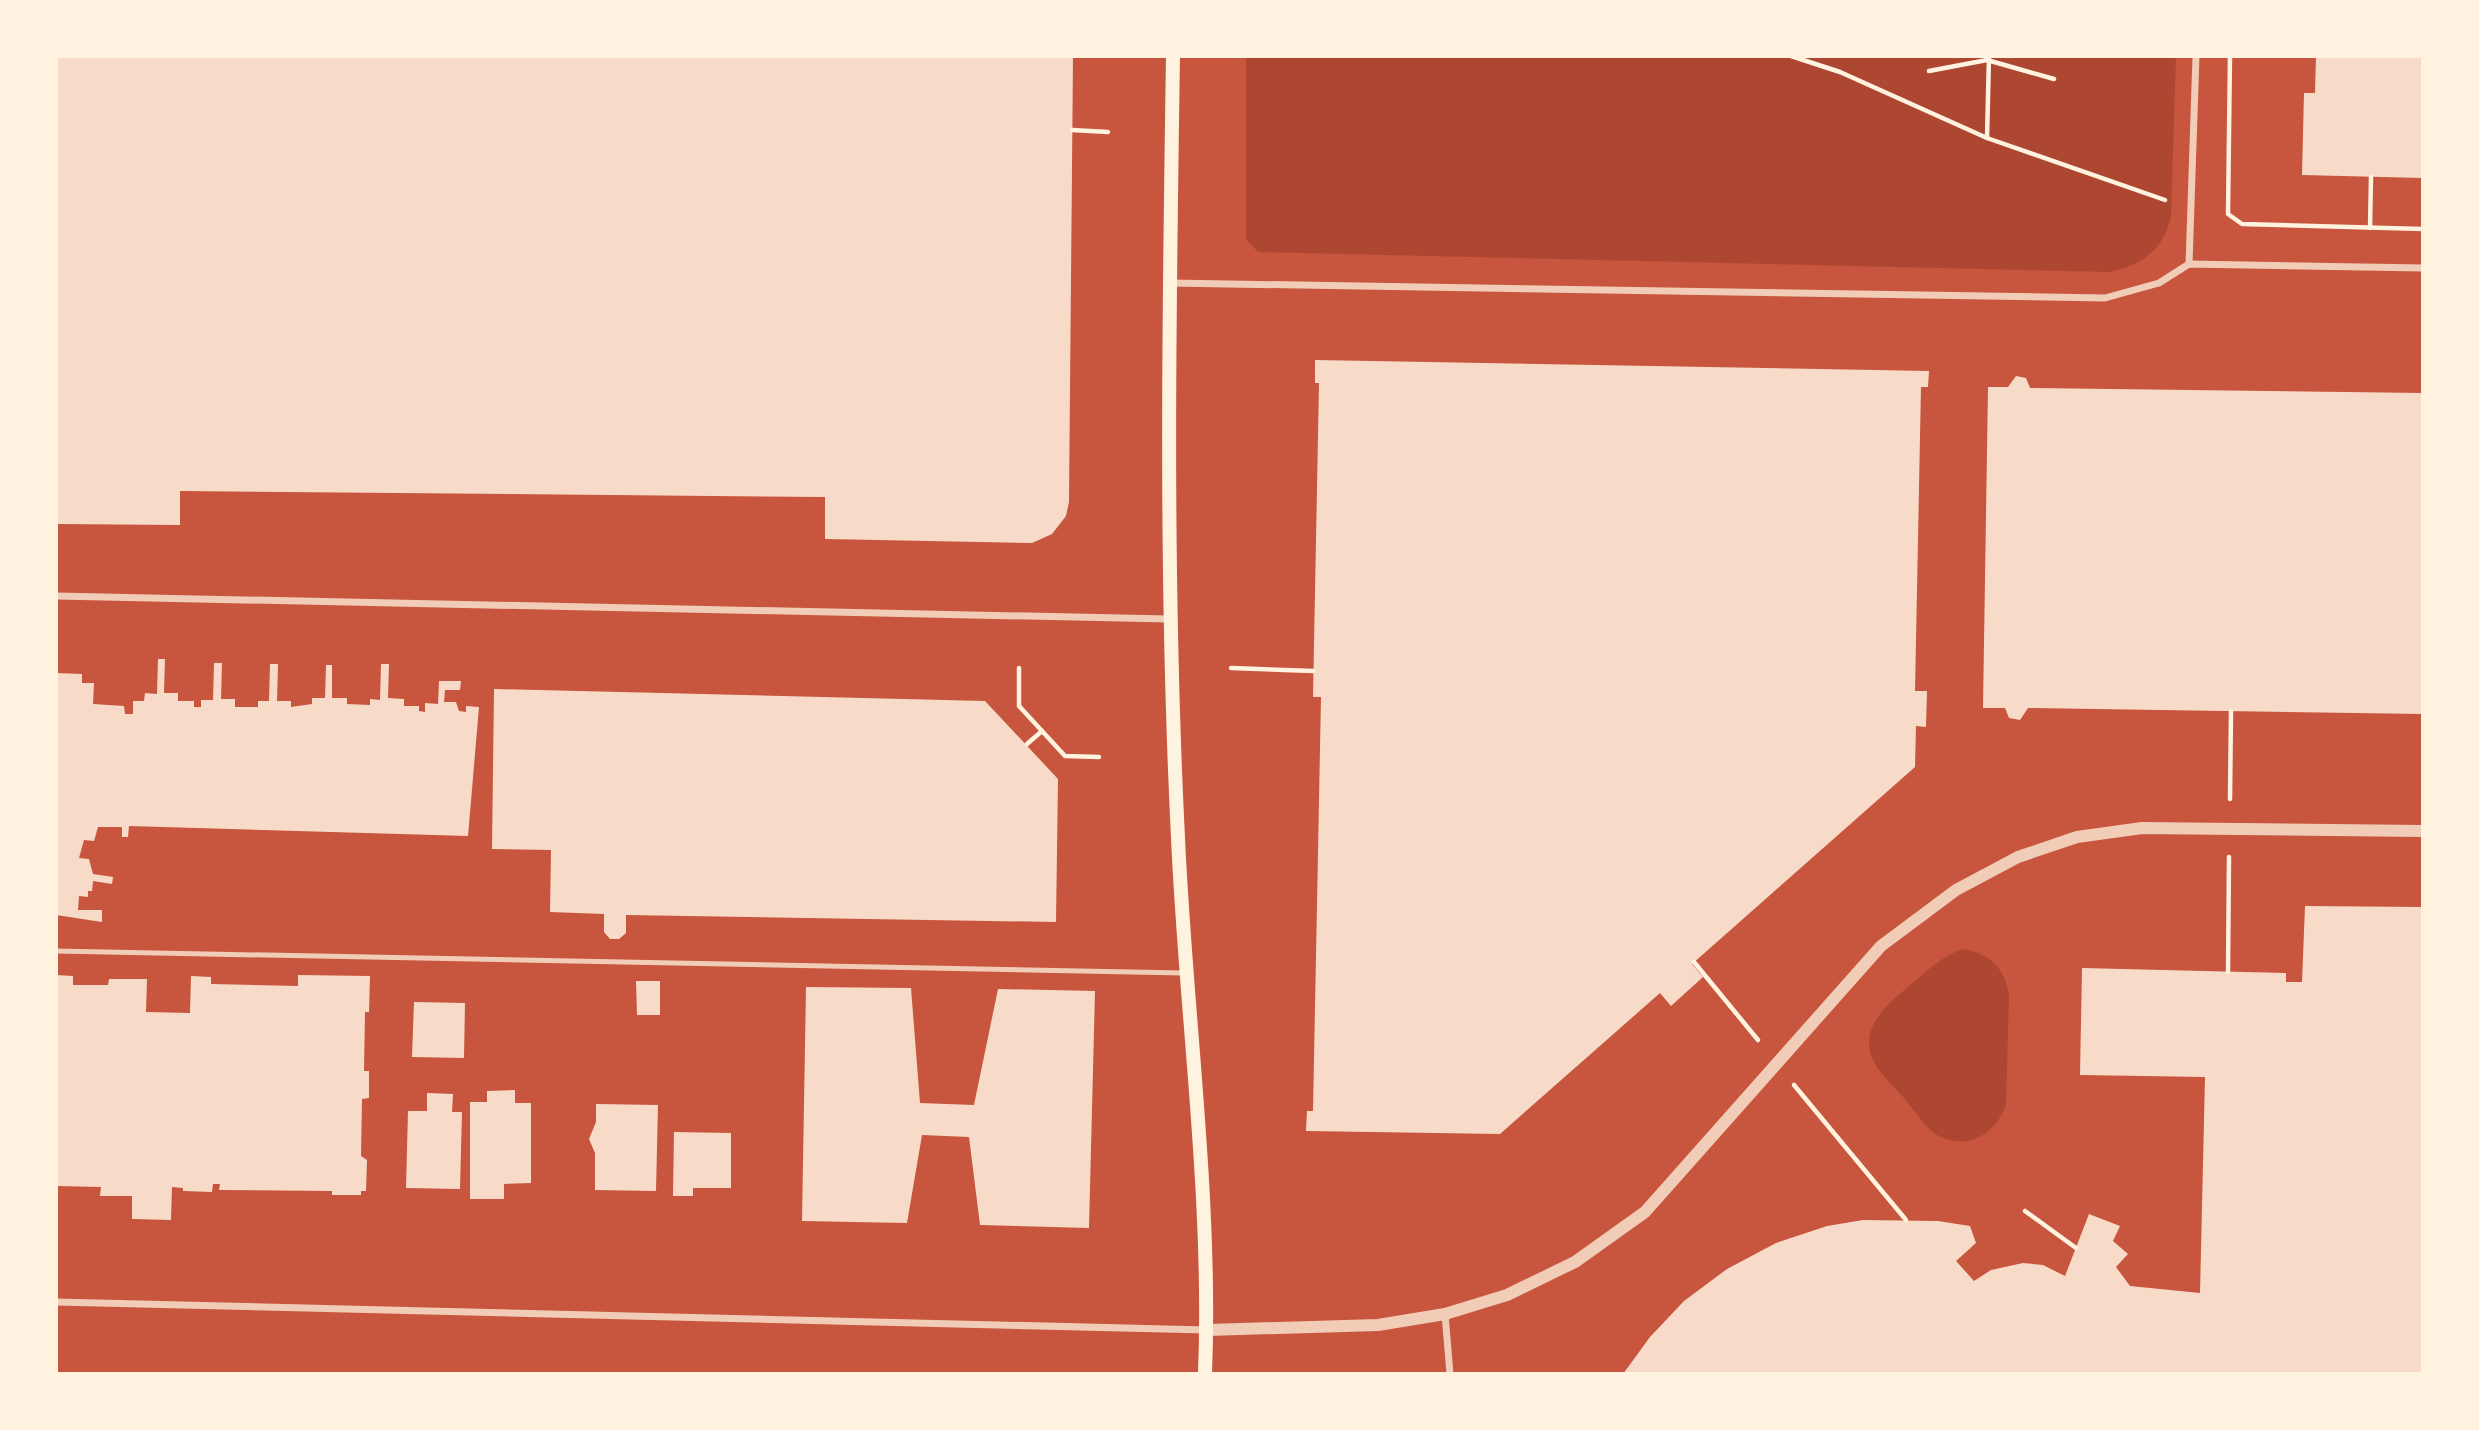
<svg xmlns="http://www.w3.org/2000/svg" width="2479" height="1430" font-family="'PT Sans Narrow',sans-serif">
	<rect width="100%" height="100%" fill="#c8553d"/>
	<g fill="#ae4732">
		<path d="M1246,56H2176L2171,217C2163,250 2142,265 2110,272L1258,252L1246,239Z"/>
		<path d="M1963,949C1991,954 2005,968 2009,996L2006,1105C1996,1133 1969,1151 1939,1136C1926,1130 1913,1108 1903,1097C1890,1082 1869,1065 1869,1044C1868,1019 1893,1000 1910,985C1927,971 1942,956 1963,949Z"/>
	</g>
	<g fill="#f7dbc8">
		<polygon points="56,56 1073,56 1069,502 1066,516 1052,534 1032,543 825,539 825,497 180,491 180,525 56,524"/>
		<polygon points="2316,56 2423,56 2423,178 2302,175 2304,93 2315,93"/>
		<polygon points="1315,360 1929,371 1928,387 1921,387 1915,691 1927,691 1926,727 1916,726 1915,767 1692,964 1703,977 1671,1006 1660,993 1500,1134 1306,1131 1307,1111 1313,1111 1321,697 1313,697 1319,383 1315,383"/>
		<polygon points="2016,376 2026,378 2030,388 2423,393 2423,714 2028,708 2020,720 2009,718 2005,708 1983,708 1988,387 2008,387"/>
		<polygon points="158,659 165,659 164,693 178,693 178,701 194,701 194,707 201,707 201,700 213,700 214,663 222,663 221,699 235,699 235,707 258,707 258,701 269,701 270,664 278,664 277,701 291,701 291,707 312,704 312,698 325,698 326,665 332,665 332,698 347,698 347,704 370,705 370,699 380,700 381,664 389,664 388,698 404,699 404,706 419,706 419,711 425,712 425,703 438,704 439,681 461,681 460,690 445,690 444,702 456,702 459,711 466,712 466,706 479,707 468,836 129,826 128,837 122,837 122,827 98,827 94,841 84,840 79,858 89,859 93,874 113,877 112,884 93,881 92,891 88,891 88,897 79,896 78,910 102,910 102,922 56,915 56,673 82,674 82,683 94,683 93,704 124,706 125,714 133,714 133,701 144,701 145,693 157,694"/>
		<polygon points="494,689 985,701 1058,779 1056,922 626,915 626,933 619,939 610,939 604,932 604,914 550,912 551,850 492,849"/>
		<polygon points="2305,906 2423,907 2423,1374 1623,1374 1650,1337 1684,1301 1727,1269 1776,1243 1827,1226 1863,1220 1938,1221 1970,1226 1976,1243 1956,1261 1974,1281 1991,1270 2023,1263 2043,1265 2065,1276 2089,1214 2120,1226 2113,1241 2128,1254 2116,1267 2130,1286 2200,1293 2205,1077 2080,1075 2082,968 2286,973 2286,982 2302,982"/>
		<polygon points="56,975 73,976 73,985 108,985 109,979 147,979 146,1012 190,1013 191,976 211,977 211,984 298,986 298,975 370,976 369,1012 365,1012 364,1071 369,1071 369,1098 362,1099 361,1156 367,1160 366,1191 361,1191 361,1195 332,1195 332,1191 219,1190 220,1184 213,1184 212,1192 183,1191 183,1188 172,1187 171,1220 132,1219 132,1196 100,1196 101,1187 56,1186"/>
		<polygon points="636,981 660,981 660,1015 637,1015"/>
		<polygon points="806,987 911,988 920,1103 974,1105 998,989 1095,991 1089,1228 980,1225 969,1137 922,1135 907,1223 802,1221"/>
		<polygon points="414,1002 465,1003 464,1058 412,1057"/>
		<polygon points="515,1090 515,1103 531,1103 531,1183 504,1184 504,1199 470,1199 470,1102 487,1102 487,1091"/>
		<polygon points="427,1093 453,1094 452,1112 462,1112 460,1189 406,1188 408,1111 427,1111"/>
		<polygon points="596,1104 658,1105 656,1191 595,1190 595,1153 589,1139 596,1122"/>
		<polygon points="674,1132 731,1133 731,1188 693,1188 693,1196 673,1196"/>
	</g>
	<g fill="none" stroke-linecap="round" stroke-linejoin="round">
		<g stroke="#fff3e0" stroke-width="4.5">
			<polyline points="1791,56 1840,72 1987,138 2165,200"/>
			<polyline points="2230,56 2228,214 2242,224 2423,229"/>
			<polyline points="1929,71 1987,60 2054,79"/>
			<polyline points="1072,130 1108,132"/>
			<polyline points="1987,138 1989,56"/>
			<polyline points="2370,228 2371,177"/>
			<polyline points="1019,668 1019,706 1042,731 1027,744"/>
			<polyline points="1231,668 1313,671"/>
			<polyline points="1042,731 1065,756 1099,757"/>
			<polyline points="2230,799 2231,711"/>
			<polyline points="1694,962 1758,1040"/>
			<polyline points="2228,972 2229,857"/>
			<polyline points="1794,1085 1906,1220"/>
			<polyline points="2025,1211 2076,1248"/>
		</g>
		<polyline stroke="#f1ccb7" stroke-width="5" points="56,951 1184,973"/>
		<g stroke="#f1ccb7" stroke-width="7">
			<polyline points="2189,264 2196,56"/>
			<polyline points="1170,283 2105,298 2159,283 2189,264 2423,268"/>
			<polyline points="56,596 1168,619"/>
			<polyline points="56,1302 1206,1330"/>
			<polyline points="1445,1314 1450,1374"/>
		</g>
		<polyline stroke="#f1ccb7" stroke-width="12" points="1207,1330 1378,1325 1445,1314 1507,1295 1575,1262 1645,1212 1881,946 1956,890 2018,857 2077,837 2142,828 2423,831"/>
		<path stroke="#fff3e0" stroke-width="14" d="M1173,56C1169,317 1165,577 1178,838C1186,1017 1212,1196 1205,1374"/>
	</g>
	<rect width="2479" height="1430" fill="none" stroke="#fff3e0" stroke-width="116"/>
</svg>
